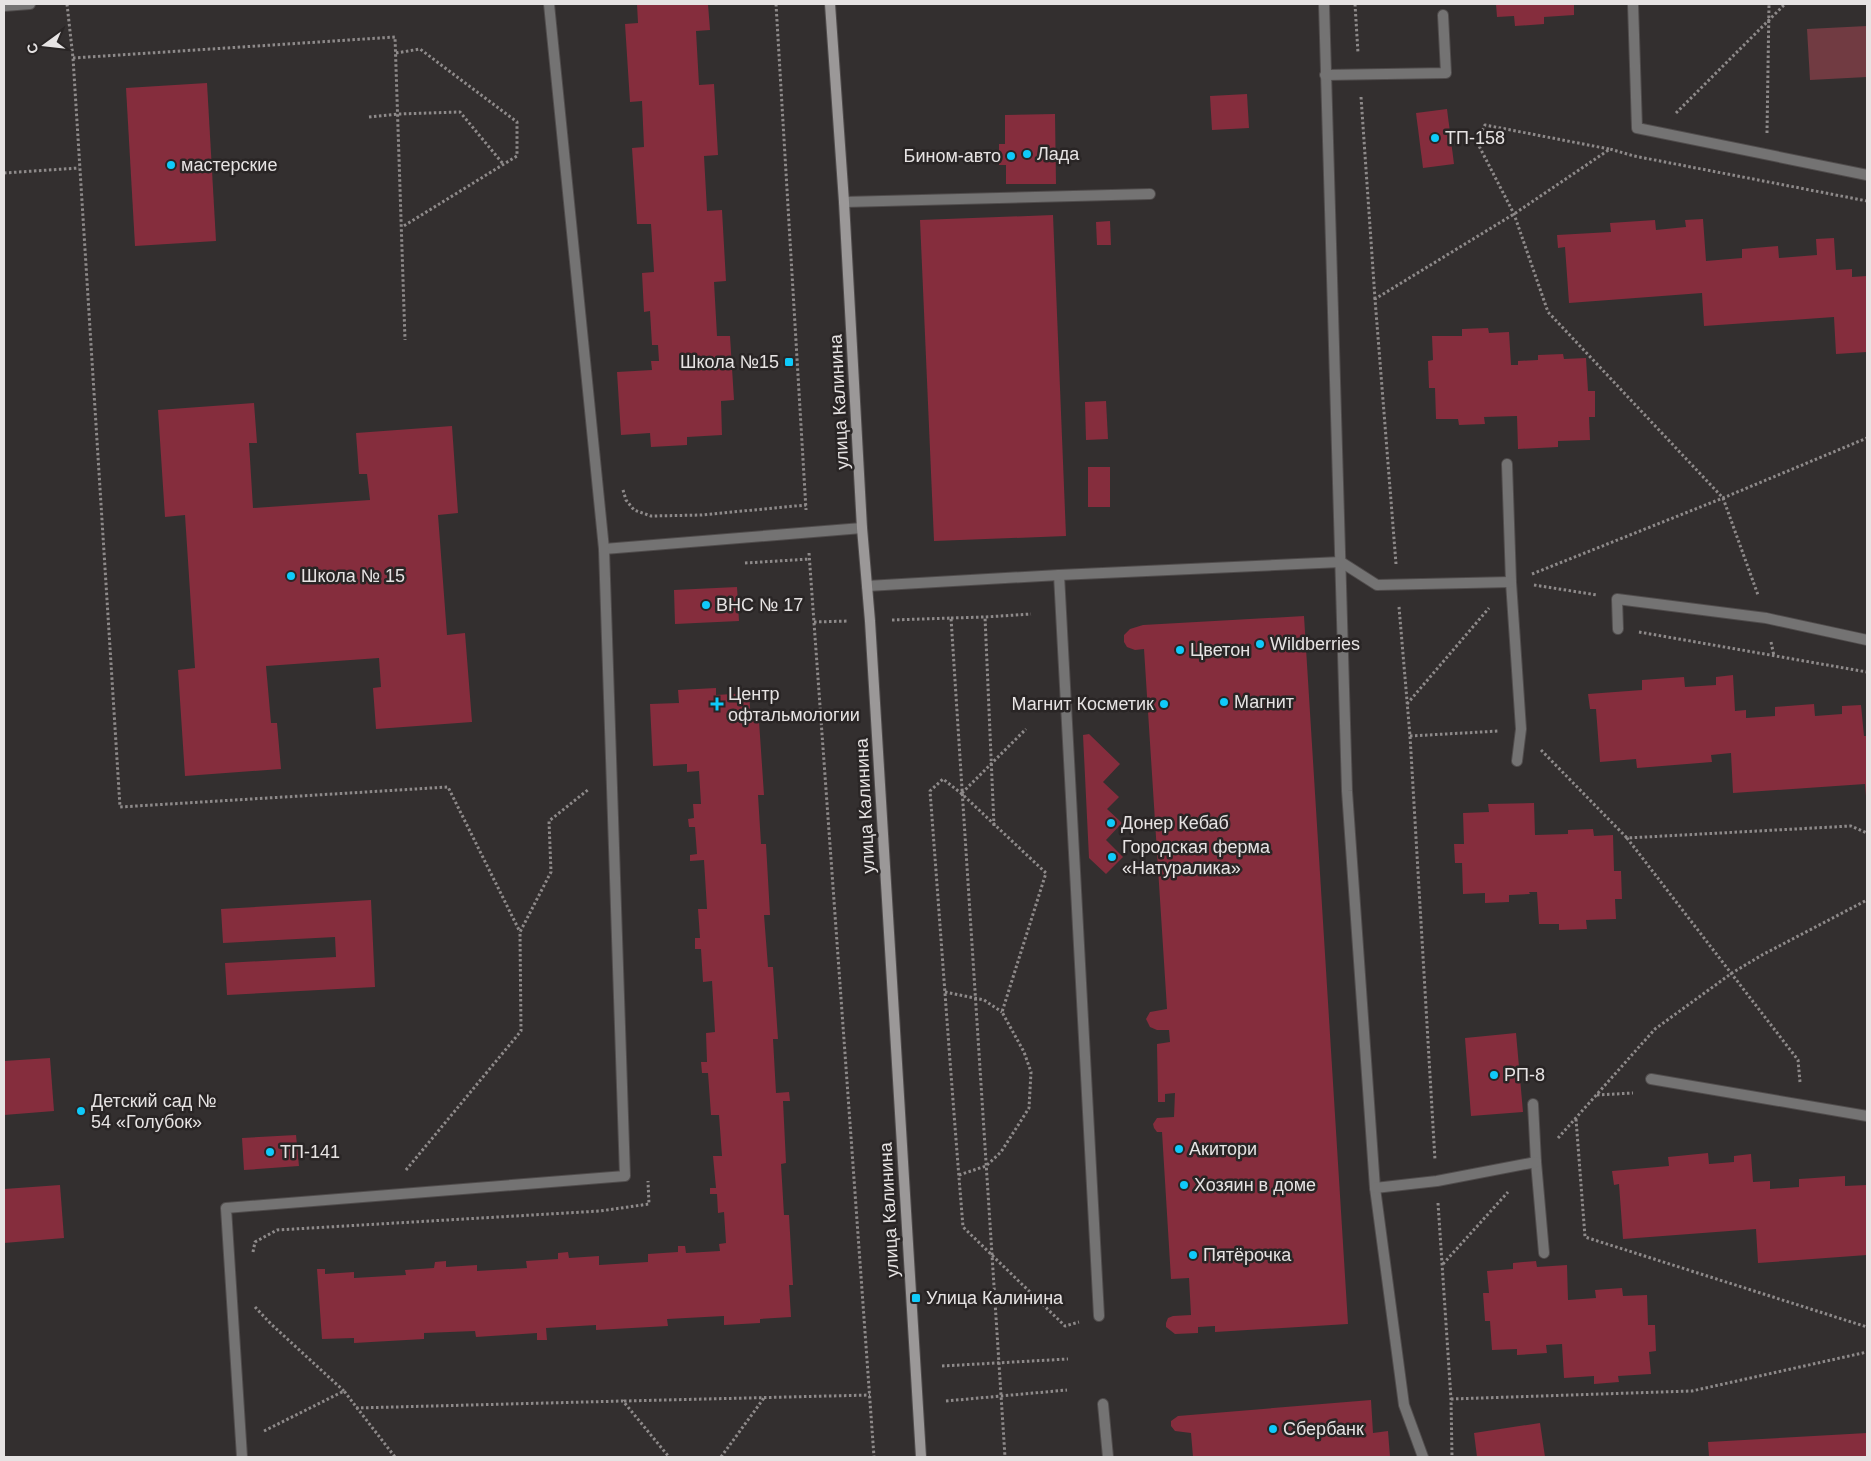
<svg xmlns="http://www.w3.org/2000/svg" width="1871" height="1461" font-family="Helvetica,sans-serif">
	<rect width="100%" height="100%" fill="#332f2f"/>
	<polygon fill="#713b42" points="1867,26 1867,77 1810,80 1807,29"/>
	<g fill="#852d3d">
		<polygon points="637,4 708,4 710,30 696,31 699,85 714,84 718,155 704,156 707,211 722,210 726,281 714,282 717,336 730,336 734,400 721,401 722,435 687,437 687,445 651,447 650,433 621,435 617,372 652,370 651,361 659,361 658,345 652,345 650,311 644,312 642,273 654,272 651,224 637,224 632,148 644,147 642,101 630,102 625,24 638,23"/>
		<polygon points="1496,4 1574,4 1574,15 1544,17 1544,24 1515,26 1514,16 1497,17"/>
		<polygon points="207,83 216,241 135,246 126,88"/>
		<polygon points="1247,94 1249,128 1212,130 1210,96"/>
		<polygon points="1447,109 1454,164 1423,168 1416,113"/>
		<polygon points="1055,114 1056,184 1006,184 1006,165 999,165 999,144 1005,144 1005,115"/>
		<polygon points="1053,215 1066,536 934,541 920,220"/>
		<polygon points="1703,219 1706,261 1742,258 1742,249 1778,246 1779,258 1817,255 1816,239 1834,238 1836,270 1852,269 1852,277 1867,276 1867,352 1836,354 1834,317 1704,326 1702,293 1569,303 1565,247 1558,248 1557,235 1611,232 1610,223 1655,220 1656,230 1686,227 1685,220"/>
		<polygon points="1110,221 1111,245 1097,245 1096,222"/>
		<polygon points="1488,328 1489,333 1509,332 1511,365 1518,365 1518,361 1538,360 1538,355 1563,354 1564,359 1586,358 1588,391 1595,391 1595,417 1589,417 1590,440 1558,441 1558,447 1518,449 1517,416 1484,417 1485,424 1459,425 1458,419 1436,419 1435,388 1429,388 1428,361 1433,360 1432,336 1462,336 1462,329"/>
		<polygon points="1106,401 1108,439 1086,440 1085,402"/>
		<polygon points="254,403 257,443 249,443 253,508 370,500 367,474 359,474 356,433 452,426 458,513 438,515 447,635 465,633 472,722 376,729 373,688 381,687 379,658 266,666 271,723 277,723 281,769 185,776 178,670 195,668 185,515 165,517 158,410"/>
		<rect x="1088" y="467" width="22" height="40"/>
		<polygon points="737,587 739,621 675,624 674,590"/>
		<polygon points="1304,616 1348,1324 1215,1332 1215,1326 1198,1327 1198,1333 1175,1334 1166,1327 1166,1323 1168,1318 1173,1316 1191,1315 1189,1278 1171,1279 1162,1132 1157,1132 1154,1128 1153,1124 1157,1118 1174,1117 1175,1093 1165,1094 1165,1102 1158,1102 1157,1044 1170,1042 1169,1030 1157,1030 1150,1027 1146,1019 1150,1012 1167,1009 1144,649 1135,650 1127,647 1124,642 1124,635 1130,629 1143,625"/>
		<polygon points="1733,675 1735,711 1746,710 1746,718 1775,716 1775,707 1814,704 1815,716 1842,714 1842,706 1861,705 1864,736 1867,736 1867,796 1866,796 1865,784 1733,793 1731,753 1711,755 1712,762 1637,768 1636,759 1600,762 1596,709 1590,709 1588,694 1642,690 1642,680 1684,677 1685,687 1716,685 1716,677"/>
		<polygon points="716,688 716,695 749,693 751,721 759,721 764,795 758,795 761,844 766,844 770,915 764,915 768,967 773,967 778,1039 773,1039 776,1093 789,1092 790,1101 783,1101 786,1163 781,1164 784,1215 789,1215 793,1285 789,1285 791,1317 760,1319 760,1323 724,1325 724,1316 667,1319 668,1326 596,1330 596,1325 546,1328 547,1340 537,1340 537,1333 476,1337 475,1331 424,1333 424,1339 354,1343 354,1338 322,1339 317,1269 325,1269 325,1274 354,1272 354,1278 406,1275 405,1270 434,1268 435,1262 446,1261 446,1267 477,1265 477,1271 527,1268 526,1261 558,1259 558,1253 568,1252 569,1258 599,1256 599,1265 648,1262 648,1254 678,1252 678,1246 685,1246 686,1253 720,1251 719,1244 726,1243 724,1212 718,1213 717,1194 710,1194 710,1188 716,1188 713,1156 722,1156 719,1115 711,1115 708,1073 702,1073 701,1062 707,1062 706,1033 715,1032 712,981 703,982 701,949 695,949 695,938 700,938 698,909 707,909 704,860 690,861 690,855 697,854 695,827 689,827 688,819 694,818 693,804 701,804 699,771 687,772 687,764 653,766 650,704 679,703 678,690"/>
		<polygon points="1089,734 1120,764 1103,782 1119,797 1107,809 1122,823 1106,840 1123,857 1106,874 1089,858 1083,735"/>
		<polygon points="1534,803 1535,835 1568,834 1568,830 1593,829 1594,836 1613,835 1614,871 1621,871 1622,899 1615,899 1616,919 1586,920 1587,929 1559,930 1559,924 1539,924 1537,892 1529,892 1530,894 1509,895 1509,902 1485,903 1485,893 1463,894 1462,863 1455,863 1454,844 1464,844 1463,813 1489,812 1488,804"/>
		<polygon points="371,900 375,987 227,995 225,963 336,957 335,937 223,943 221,909"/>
		<polygon points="1516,1033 1523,1112 1471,1116 1465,1038"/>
		<polygon points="50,1058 54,1111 4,1115 4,1061"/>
		<polygon points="296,1135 299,1166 244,1170 242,1138"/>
		<polygon points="1708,1153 1709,1164 1734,1162 1734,1156 1751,1154 1753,1182 1770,1181 1770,1189 1799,1187 1799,1179 1845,1176 1845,1186 1867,1185 1867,1255 1758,1263 1756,1229 1623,1239 1619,1184 1614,1185 1612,1171 1669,1166 1668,1157"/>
		<polygon points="60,1185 64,1238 4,1243 4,1189"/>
		<polygon points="1536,1261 1537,1267 1567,1265 1568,1300 1596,1298 1595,1290 1622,1288 1623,1296 1647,1295 1648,1325 1655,1325 1656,1351 1649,1352 1651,1374 1618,1376 1619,1382 1594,1384 1594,1376 1564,1378 1562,1344 1546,1345 1547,1353 1517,1355 1517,1349 1492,1350 1490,1321 1485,1321 1483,1293 1489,1293 1487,1271 1513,1269 1513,1263"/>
		<polygon points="1371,1400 1373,1433 1388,1431 1390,1457 1193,1457 1191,1433 1175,1431 1171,1426 1171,1421 1178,1416"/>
		<polygon points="1540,1423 1545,1457 1477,1457 1474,1433"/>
		<polygon points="1867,1433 1867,1457 1709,1457 1708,1442"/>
	</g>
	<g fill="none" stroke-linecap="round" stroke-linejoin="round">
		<g stroke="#504c4c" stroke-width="12">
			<g id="lane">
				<polyline points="1324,4 1347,791 1375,1188 1404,1405 1423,1457"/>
				<polyline points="1633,4 1637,128 1867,175"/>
				<polyline points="4,6 30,4"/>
				<polyline points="1325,75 1446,73 1443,15"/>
				<polyline points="844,202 1150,194"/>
				<polyline points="1507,464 1511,582 1521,729 1517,761"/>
				<polyline points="604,549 862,528"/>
				<polyline points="1059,575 1099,1316"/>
				<polyline points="867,586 1059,575 1341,562 1377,585 1511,582"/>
				<polyline points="1618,629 1617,599 1766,618 1867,640"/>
				<polyline points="1651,1079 1867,1116"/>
				<polyline points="1533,1104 1536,1162 1544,1253"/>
				<polyline points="1375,1188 1437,1181 1536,1162"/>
				<polyline points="1103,1404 1108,1457"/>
				<polyline points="242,1457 226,1208 625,1176 604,549 549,4"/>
			</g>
		</g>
		<g stroke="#504c4c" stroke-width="12">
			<polyline id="secondary" points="830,4 844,202 862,528 870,621 921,1457"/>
		</g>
		<g stroke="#8e8a8a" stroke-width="3" stroke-dasharray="2.5 2.5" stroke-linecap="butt">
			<polyline points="67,4 73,58 120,807 448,787 520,932"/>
			<polyline points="776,4 806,510"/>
			<polyline points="1355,4 1358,53"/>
			<polyline points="396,53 420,49 517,122 517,156 402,227"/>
			<polyline points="73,58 395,37 405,340"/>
			<polyline points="1361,97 1375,299"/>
			<polyline points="1676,113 1785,4"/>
			<polyline points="369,117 398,114 460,112 504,165"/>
			<polyline points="1767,133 1769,4"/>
			<polyline points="1609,149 1485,125 1477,142 1514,214 1548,312 1723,498 1758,595"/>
			<polyline points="4,173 79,168"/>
			<polyline points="623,490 626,500 634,510 651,516 701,515 806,505"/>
			<polyline points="809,553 874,1457"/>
			<polyline points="745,563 810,559"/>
			<polyline points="1396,564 1375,299 1514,214 1610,149 1634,156 1867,201"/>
			<polyline points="1532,574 1723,498 1867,438"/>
			<polyline points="1534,585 1597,595"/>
			<polyline points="1399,607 1410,736 1435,1160"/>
			<polyline points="951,618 985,617"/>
			<polyline points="892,620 951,618 1005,1457"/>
			<polyline points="814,622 849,621"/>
			<polyline points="1639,632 1867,672"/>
			<polyline points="1771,642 1774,656"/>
			<polyline points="1407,704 1489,608"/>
			<polyline points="1410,736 1499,731"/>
			<polyline points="1541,750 1627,838"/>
			<polyline points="962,793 1026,729"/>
			<polyline points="994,826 985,617 1031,614"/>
			<polyline points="945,992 984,1000 1002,1012"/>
			<polyline points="1800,1082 1798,1060 1627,838 1851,826 1867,833"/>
			<polyline points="1597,1095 1633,1093"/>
			<polyline points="1576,1119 1585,1237 1867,1327"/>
			<polyline points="1558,1138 1655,1029 1732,973 1762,955 1867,900"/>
			<polyline points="406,1170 521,1031 520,932 551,872 549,821 589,789"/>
			<path d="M959,1175L986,1166L1001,1152L1029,1108L1031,1072L1024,1052L1002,1012L1046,873L962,794L943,779L930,791C941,936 951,1081 963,1227L1065,1326L1079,1322"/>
			<polyline points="1438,1203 1451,1399 1452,1457"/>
			<polyline points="253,1252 255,1242 277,1230 600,1211 649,1204 648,1181"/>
			<polyline points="1443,1264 1508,1192"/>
			<polyline points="255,1307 271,1324 344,1391"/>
			<polyline points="942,1366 1068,1359"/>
			<polyline points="1451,1399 1692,1391 1867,1352"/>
			<polyline points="624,1401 870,1395"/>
			<polyline points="946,1401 1067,1390"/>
			<polyline points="356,1408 623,1401 669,1457"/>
			<polyline points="264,1431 344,1391 395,1457"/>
			<polyline points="721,1457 764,1398"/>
		</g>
		<use href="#lane" stroke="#747373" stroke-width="10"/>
		<use href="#secondary" stroke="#9b9898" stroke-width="10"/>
	</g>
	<g fill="#0fcafa" stroke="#292525" stroke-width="2">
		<circle cx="1435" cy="138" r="5"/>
		<circle cx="1027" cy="154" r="5"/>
		<circle cx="1011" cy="156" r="5"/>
		<circle cx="171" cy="165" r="5"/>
		<rect x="784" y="357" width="10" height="10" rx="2.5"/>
		<circle cx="291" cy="576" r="5"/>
		<circle cx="706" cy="605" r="5"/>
		<circle cx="1260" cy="644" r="5"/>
		<circle cx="1180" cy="650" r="5"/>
		<circle cx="1224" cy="702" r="5"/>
		<path d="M714.5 696.5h5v5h5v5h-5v5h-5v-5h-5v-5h5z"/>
		<circle cx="1164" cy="704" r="5"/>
		<circle cx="1111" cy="823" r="5"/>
		<circle cx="1112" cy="857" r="5"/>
		<circle cx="1494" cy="1075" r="5"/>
		<circle cx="81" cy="1111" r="5"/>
		<circle cx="1179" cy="1149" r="5"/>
		<circle cx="270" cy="1152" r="5"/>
		<circle cx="1184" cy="1185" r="5"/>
		<circle cx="1193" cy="1255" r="5"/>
		<rect x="911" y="1293" width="10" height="10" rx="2.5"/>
		<circle cx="1273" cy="1429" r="5"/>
	</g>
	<g text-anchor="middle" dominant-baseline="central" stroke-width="5" stroke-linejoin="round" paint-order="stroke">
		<g font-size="18" fill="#e6e3e3" stroke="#292525" text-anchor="start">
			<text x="1445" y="138">ТП-158</text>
			<text x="1037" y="154">Лада</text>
			<text x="1001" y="156" text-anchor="end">Бином-авто</text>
			<text x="181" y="165">мастерские</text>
			<text x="779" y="362" text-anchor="end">Школа №15</text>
			<text x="301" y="576">Школа № 15</text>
			<text x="716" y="605">ВНС № 17</text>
			<text x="1270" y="644">Wildberries</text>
			<text x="1190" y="650">Цветон</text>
			<text x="728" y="694">Центр<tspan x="728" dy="21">офтальмологии</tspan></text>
			<text x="1234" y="702">Магнит</text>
			<text x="1154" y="704" text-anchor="end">Магнит Косметик</text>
			<text x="1121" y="823">Донер Кебаб</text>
			<text x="1122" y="847">Городская ферма<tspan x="1122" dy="21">«Натуралика»</tspan></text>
			<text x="1504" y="1075">РП-8</text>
			<text x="91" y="1101">Детский сад №<tspan x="91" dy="21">54 «Голубок»</tspan></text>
			<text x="1189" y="1149">Акитори</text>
			<text x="280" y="1152">ТП-141</text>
			<text x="1194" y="1185">Хозяин в доме</text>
			<text x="1203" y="1255">Пятёрочка</text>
			<text x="926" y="1298">Улица Калинина</text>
			<text x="1283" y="1429">Сбербанк</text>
		</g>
		<g font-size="18" fill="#e6e3e3" stroke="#292525">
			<text transform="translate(839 402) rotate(-93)">улица Калинина</text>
			<text transform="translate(865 806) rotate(-93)">улица Калинина</text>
			<text transform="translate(889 1210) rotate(-93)">улица Калинина</text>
		</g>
	</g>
	<rect width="1871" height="1461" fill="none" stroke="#e6e3e3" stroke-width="10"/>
	<g transform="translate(45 45) rotate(255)" stroke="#292525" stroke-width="4" paint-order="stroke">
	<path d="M0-4L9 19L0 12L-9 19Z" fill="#e6e3e3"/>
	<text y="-8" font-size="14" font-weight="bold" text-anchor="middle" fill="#e6e3e3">С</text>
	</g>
</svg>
